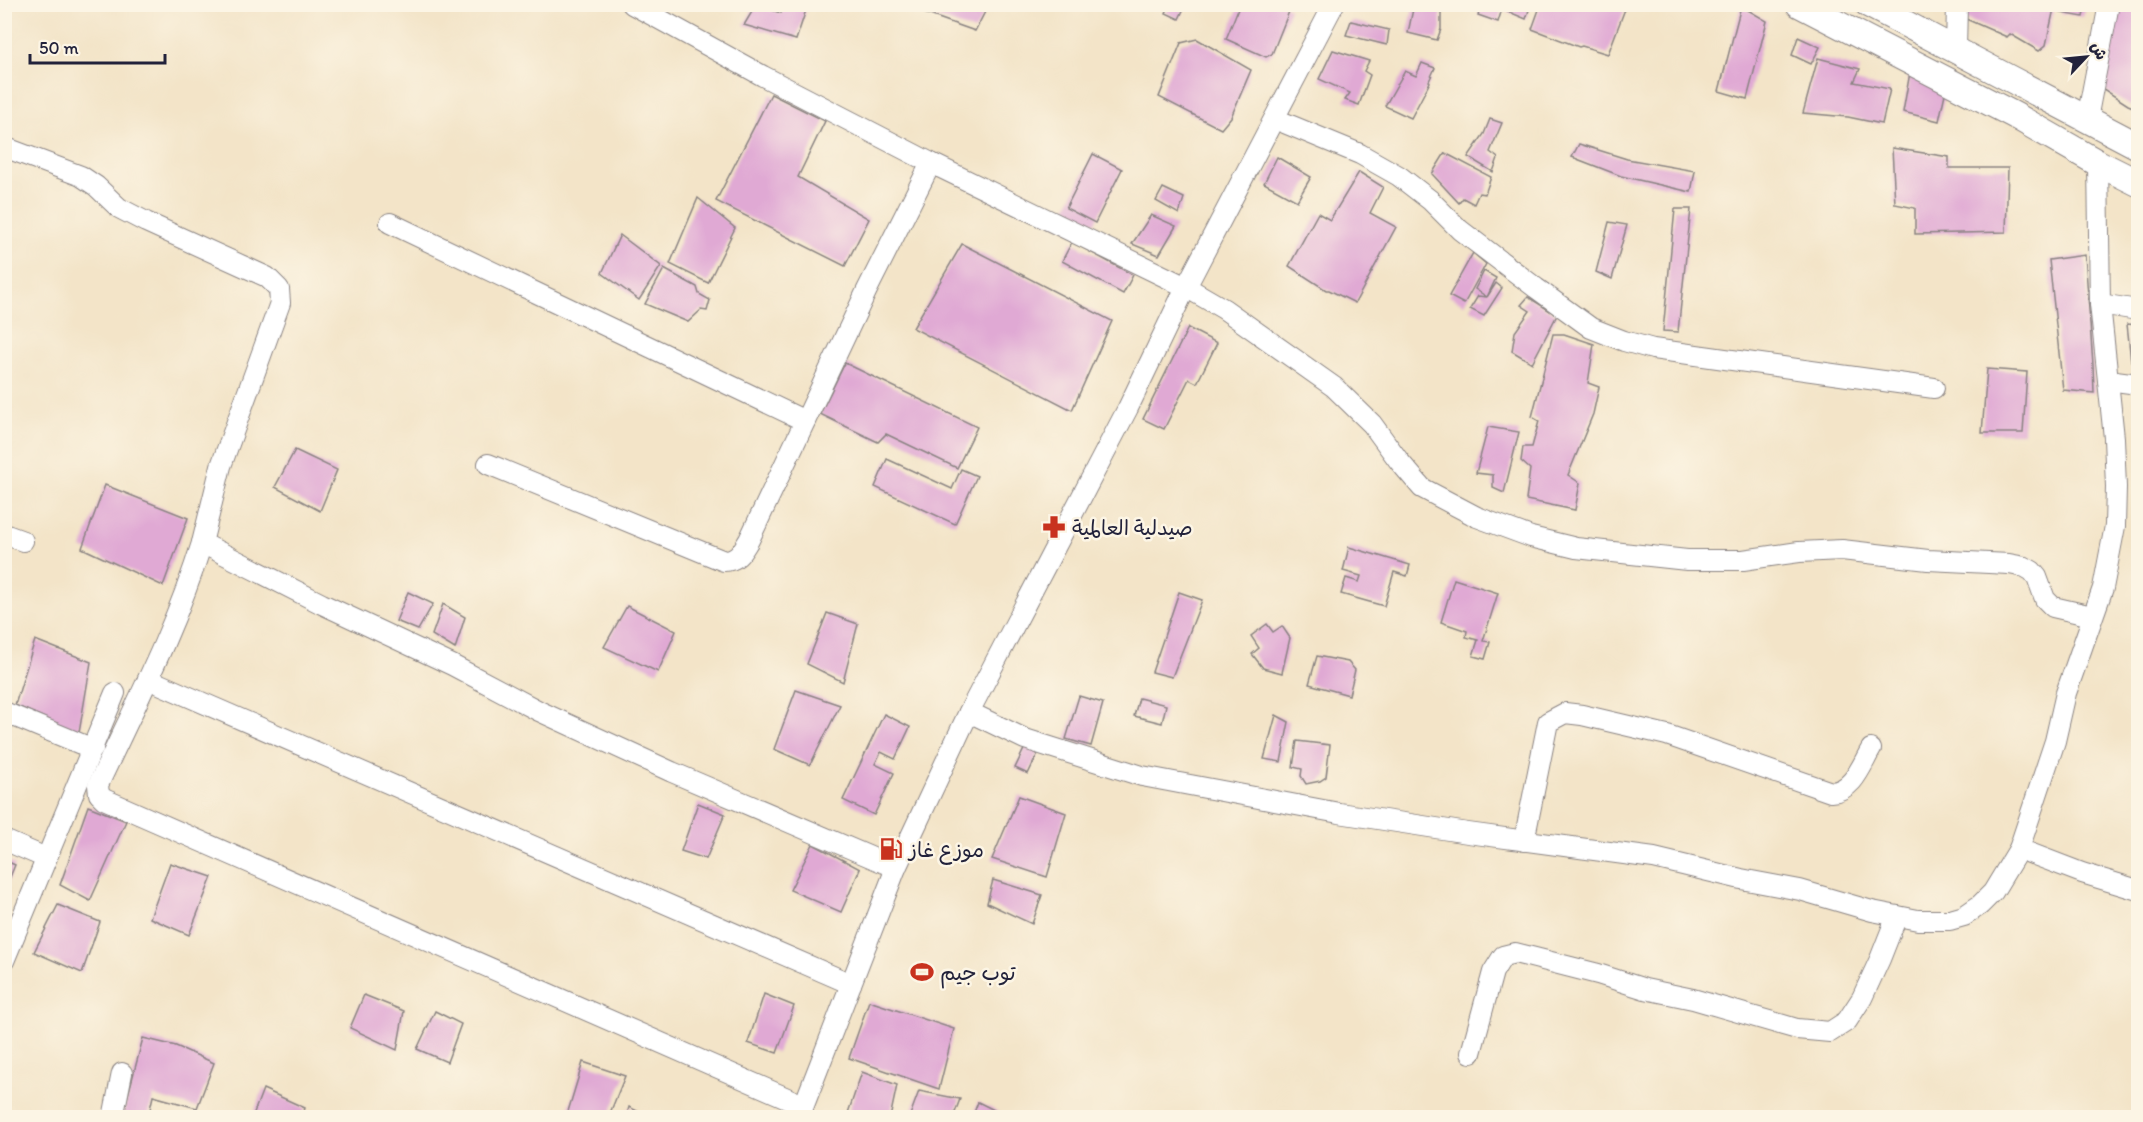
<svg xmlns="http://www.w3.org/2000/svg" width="2143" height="1122" font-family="Itim,'Playpen Sans Arabic',sans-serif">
	<rect width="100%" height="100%" fill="#fcf5e5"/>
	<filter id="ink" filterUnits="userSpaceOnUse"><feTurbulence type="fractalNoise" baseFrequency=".0167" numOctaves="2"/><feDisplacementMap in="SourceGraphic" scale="12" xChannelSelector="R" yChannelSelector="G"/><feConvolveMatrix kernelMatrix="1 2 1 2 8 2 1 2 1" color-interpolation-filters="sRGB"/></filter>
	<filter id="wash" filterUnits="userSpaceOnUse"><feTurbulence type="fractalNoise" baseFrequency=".008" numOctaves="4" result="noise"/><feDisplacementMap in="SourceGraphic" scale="24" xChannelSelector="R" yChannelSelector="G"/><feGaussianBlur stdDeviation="1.35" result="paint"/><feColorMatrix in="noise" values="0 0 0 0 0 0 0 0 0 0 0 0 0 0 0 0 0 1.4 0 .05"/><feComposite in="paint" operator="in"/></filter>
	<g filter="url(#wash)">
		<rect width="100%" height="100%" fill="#f3e4c8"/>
		<g id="blocks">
			<g fill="#e0a9d4">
				<polygon points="785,4 808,4 796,40 744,25 756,5 781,13"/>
				<polygon points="912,4 989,4 975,31 910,8"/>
				<polygon points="1170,4 1186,4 1179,19 1166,13"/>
				<polygon points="1240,4 1282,4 1290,9 1272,54 1266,57 1226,39"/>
				<polygon points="1414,4 1441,4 1441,29 1437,40 1408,33"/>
				<polygon points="1481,4 1531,4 1526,19 1502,9 1498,22 1478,15"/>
				<polygon points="1541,4 1621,4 1620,7 1625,9 1608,54 1582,46 1579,47 1532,29"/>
				<polygon points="1958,4 2055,4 2046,45 2039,51 2010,34 2007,37 1957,15"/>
				<polygon points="2064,4 2086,4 2083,17 2061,13"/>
				<polygon points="2113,4 2138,4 2138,109 2128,105 2097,85 2111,46 2106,45"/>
				<polygon points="1741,6 1767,21 1747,99 1719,91"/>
				<polygon points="1351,21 1389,30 1387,45 1346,35"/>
				<polygon points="1798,37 1820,47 1811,64 1792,55"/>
				<polygon points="1197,39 1251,70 1231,117 1221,129 1159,97 1181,43"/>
				<polygon points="1333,50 1369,61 1364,71 1370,75 1359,105 1345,100 1350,93 1319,79"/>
				<polygon points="1818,58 1860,69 1854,82 1890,89 1882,124 1848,117 1803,113"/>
				<polygon points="1422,63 1435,68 1429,81 1430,82 1411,118 1385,106 1405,71 1416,76"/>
				<polygon points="1910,72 1946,89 1939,121 1903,112"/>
				<polygon points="771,94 825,121 798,177 869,219 845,266 716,201"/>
				<polygon points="1490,119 1502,123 1490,152 1498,158 1493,172 1468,157 1484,134"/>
				<polygon points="1579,144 1627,159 1695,171 1691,192 1621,176 1572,157"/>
				<polygon points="1892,148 1949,157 1949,168 2008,168 2006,232 1915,234 1915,208 1895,204"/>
				<polygon points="1445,153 1491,177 1485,194 1479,193 1474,204 1463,198 1459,203 1432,174"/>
				<polygon points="1093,154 1122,169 1095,223 1066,208"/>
				<polygon points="1277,157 1311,177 1297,201 1264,183"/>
				<polygon points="1359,172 1383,187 1370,213 1396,227 1355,303 1329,290 1326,290 1289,266 1318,213 1330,220"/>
				<polygon points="1163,188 1184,198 1179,214 1156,201"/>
				<polygon points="698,198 735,228 708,283 670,264"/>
				<polygon points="1675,209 1691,209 1678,332 1663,331"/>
				<polygon points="1151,215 1176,226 1159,255 1132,244"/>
				<polygon points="1609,222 1627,225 1612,279 1596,272"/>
				<polygon points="620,235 661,266 639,300 602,273"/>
				<polygon points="1072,242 1133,275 1123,294 1062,261"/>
				<polygon points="962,244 1112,321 1072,410 913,328"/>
				<polygon points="1473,253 1486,264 1464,304 1449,296"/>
				<polygon points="2085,255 2093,365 2094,393 2063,390 2049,260"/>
				<polygon points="664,269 697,287 699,294 710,300 707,311 701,310 688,322 645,304"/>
				<polygon points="1484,271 1496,278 1487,297 1496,283 1502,288 1484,316 1470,309 1478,296 1487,297 1475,289"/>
				<polygon points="1528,297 1557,315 1532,363 1512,351 1515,332 1530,311 1521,305"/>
				<polygon points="2127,324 2138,325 2138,362 2131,361"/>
				<polygon points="1188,328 1217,343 1197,383 1189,379 1164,429 1143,419"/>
				<polygon points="1553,334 1564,334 1594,344 1588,383 1599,387 1593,414 1568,475 1580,483 1575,510 1526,500 1530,469 1521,461 1523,447 1532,447 1539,421 1532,417"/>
				<polygon points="845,363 977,427 957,468 886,434 878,442 820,414"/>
				<polygon points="1987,369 2027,372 2023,433 1982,433"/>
				<polygon points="1488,427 1519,432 1504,493 1493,488 1493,475 1476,473"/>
				<polygon points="295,450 337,470 320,511 275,487"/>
				<polygon points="887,459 952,489 961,469 977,476 955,524 875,487"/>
				<polygon points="105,485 188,518 163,586 82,548"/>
				<polygon points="1349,547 1410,565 1407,576 1394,572 1384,606 1341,594 1346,578 1359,582 1361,576 1343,571"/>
				<polygon points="1454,579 1498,593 1483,641 1490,642 1485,659 1473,656 1478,640 1466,637 1467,631 1441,622"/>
				<polygon points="408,592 433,604 418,630 396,621"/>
				<polygon points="1179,592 1202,600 1172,677 1152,672"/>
				<polygon points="443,604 465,617 455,649 432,635"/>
				<polygon points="627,606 676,631 658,672 604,647"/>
				<polygon points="827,613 858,624 843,682 807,664"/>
				<polygon points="1267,624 1273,632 1282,626 1290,638 1282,673 1263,668 1252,654 1259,648 1251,636"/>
				<polygon points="35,640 91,662 79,733 15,705"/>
				<polygon points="1317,656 1348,662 1355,670 1349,695 1309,684"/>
				<polygon points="796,690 840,705 810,765 774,749"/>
				<polygon points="1079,696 1103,703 1091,746 1066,739"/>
				<polygon points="1139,698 1166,705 1162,723 1134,716"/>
				<polygon points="884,714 910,727 895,759 881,752 875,764 894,773 874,815 843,800"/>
				<polygon points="1276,715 1289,722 1281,762 1264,759"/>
				<polygon points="1297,741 1330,745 1326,777 1320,781 1306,784 1301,776 1302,769 1293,767"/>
				<polygon points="1027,743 1040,749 1028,774 1015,768"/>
				<polygon points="1019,796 1066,813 1047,877 992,859"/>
				<polygon points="698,803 725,814 706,859 681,851"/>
				<polygon points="88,806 126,821 90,901 60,885"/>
				<polygon points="813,844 860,869 841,912 790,890"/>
				<polygon points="4,860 15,865 5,889 4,889"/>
				<polygon points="170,863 212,877 189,935 150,918"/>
				<polygon points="993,880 1042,895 1032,924 987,903"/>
				<polygon points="58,905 100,922 82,973 34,952"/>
				<polygon points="764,994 794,1006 777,1053 748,1043"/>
				<polygon points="364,995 404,1011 397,1050 350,1028"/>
				<polygon points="869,1001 954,1029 939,1089 849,1058"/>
				<polygon points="435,1011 461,1024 447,1062 417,1049"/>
				<polygon points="143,1038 176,1046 214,1063 197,1108 153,1096 148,1118 122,1118"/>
				<polygon points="583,1062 625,1076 608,1118 566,1118"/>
				<polygon points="862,1072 897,1085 890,1118 860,1118 848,1113"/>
				<polygon points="263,1089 305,1108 302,1118 252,1118"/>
				<polygon points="919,1091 960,1099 953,1118 909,1118"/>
				<polygon points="978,1102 1010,1118 972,1118"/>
				<polygon points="629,1107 651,1118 626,1118"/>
			</g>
		</g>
	</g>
	<g filter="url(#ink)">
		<use href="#blocks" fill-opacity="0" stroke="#8a8382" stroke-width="1.5"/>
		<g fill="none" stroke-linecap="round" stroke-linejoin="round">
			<g stroke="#8a8382" stroke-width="22">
				<g id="minor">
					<polyline points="632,4 763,76 931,163 1186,287 1224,309 1334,387 1372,424 1399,461 1422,488 1477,517 1531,537 1576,548 1687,560 1743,560 1799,552 1842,550 1928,560 2009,564 2025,567 2032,571 2037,577 2045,599 2053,607 2092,616"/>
					<polyline points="1956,50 1957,4"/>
					<polyline points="1275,119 1360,154 1399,176 1430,200 1460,230 1536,288 1591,328 1624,341 1653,349 1934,388"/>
					<polyline points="2087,119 2109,4"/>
					<polyline points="4,147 81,176 96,186 119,208 146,222 267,277 279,289 280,303 221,466 202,543 322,604 452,665 539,711 672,772 896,868"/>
					<polyline points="2098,163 2100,304 2114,438 2116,487 2115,526 2103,588 2066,693 2055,741 2019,849 2082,873 2138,890"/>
					<polyline points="390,223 805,421"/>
					<polyline points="2100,304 2138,310"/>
					<polyline points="2108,380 2138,384"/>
					<path d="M488,464L724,561C738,561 742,551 749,540L867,290L931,163"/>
					<polyline points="4,534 23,541"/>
					<path d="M202,543C176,627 135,706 98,785L99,794L104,799L803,1105"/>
					<polyline points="148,679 851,984"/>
					<polyline points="4,712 93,749"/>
					<polyline points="969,712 1025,739 1142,776 1339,813 1468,833 1654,858 1741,879 1800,890 1872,911 1918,920 1950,920 1964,916 1980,905 1993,892 2019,849"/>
					<polyline points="4,840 46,858"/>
					<path d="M1524,841L1548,722L1565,713L1582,715L1667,735L1831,792C1853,791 1861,766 1871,749"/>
					<polyline points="4,961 115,693"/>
					<polyline points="1471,1053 1493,972 1503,956 1515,953 1598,974 1645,989 1693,999 1797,1029 1830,1032 1847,1021 1862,998 1880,959 1897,916"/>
					<polyline points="113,1118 122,1073"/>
					<polyline points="799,1118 896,868 969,712 1128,408 1186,287 1334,4"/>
				</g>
			</g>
			<g stroke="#8a8382" stroke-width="28">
				<g id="major">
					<polyline points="1799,4 2014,115 2098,163 2138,183"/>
					<polyline points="1868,4 2138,146"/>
				</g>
			</g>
			<use href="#minor" stroke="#fff" stroke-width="20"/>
			<use href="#major" stroke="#fff" stroke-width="26"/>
		</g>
	</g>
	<defs>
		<g id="pharmacy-bare" transform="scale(1.8)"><path d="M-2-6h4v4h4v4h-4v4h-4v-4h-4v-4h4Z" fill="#c8321e" stroke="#fcf5e5" stroke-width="2.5" paint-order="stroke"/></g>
		<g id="fuel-bare" transform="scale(1.8)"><path d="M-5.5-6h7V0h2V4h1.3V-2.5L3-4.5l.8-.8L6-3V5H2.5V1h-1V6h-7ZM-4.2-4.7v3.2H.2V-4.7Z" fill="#c8321e" stroke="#fcf5e5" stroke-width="2.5" paint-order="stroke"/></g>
		<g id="stadium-bare" transform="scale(1.8)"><path d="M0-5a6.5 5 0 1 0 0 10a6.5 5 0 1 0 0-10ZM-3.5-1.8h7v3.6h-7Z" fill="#c8321e" stroke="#fcf5e5" stroke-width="2.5" paint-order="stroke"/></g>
	</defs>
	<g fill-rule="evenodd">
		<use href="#pharmacy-bare" x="1054" y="527"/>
		<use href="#fuel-bare" x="891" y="849"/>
		<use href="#stadium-bare" x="922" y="972"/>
	</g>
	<g text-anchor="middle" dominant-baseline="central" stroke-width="5" stroke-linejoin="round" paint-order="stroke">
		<g font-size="21" fill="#22223b" stroke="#fcf5e5" text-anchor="start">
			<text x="1072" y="527">صيدلية العالمية</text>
			<text x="909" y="849">موزع غاز</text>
			<text x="940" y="972">توب جيم</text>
		</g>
	</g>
	<rect width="2143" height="1122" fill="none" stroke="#fcf5e5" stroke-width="24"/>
	<g transform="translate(2086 57) rotate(64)" stroke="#fcf5e5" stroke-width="4.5" paint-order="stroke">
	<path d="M0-4.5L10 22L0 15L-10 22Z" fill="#22223b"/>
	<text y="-9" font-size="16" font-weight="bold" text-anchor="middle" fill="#22223b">ش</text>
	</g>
	<path d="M30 54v9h135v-9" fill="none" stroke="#22223b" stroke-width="3"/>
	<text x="39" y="54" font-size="18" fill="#22223b" stroke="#fcf5e5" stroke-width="4.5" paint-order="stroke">50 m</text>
</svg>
